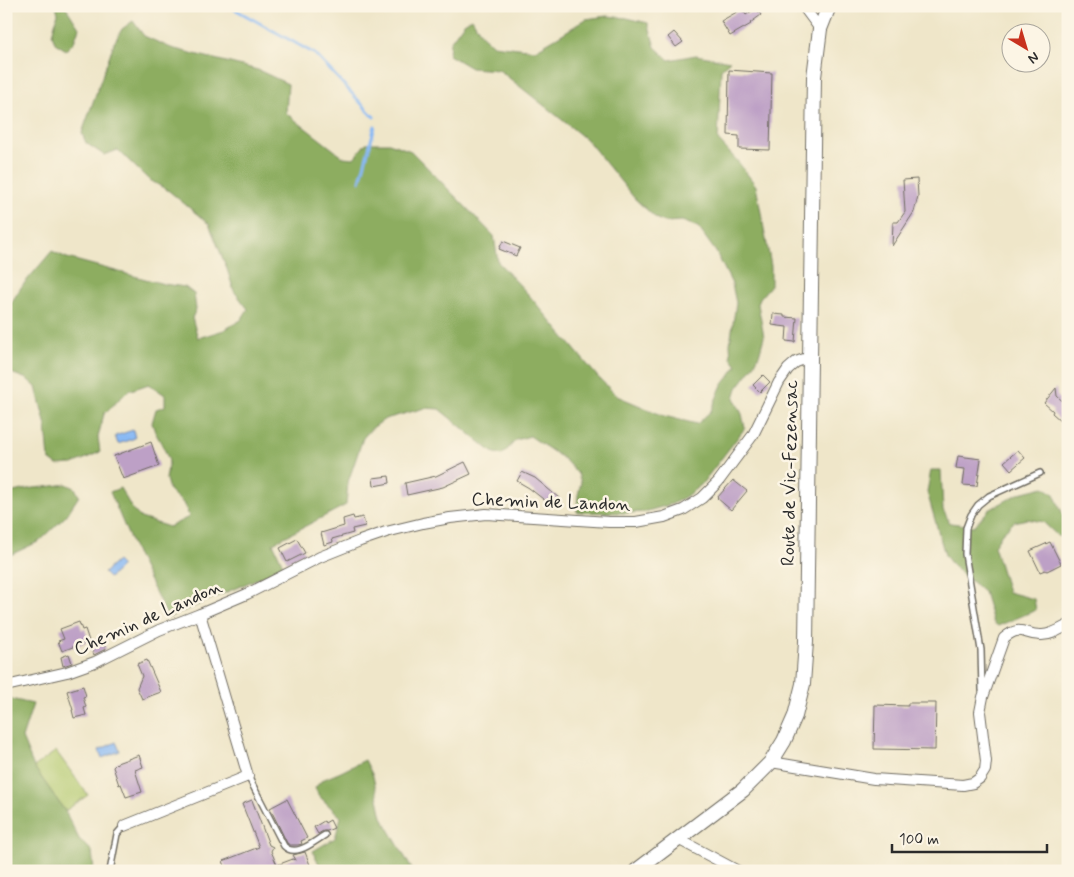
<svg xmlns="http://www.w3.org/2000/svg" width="1074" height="877" font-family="Mynerve,sans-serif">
	<rect width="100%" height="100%" fill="#fcf5e5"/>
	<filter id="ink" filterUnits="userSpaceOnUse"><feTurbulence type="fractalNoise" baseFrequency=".02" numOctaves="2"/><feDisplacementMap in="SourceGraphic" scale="10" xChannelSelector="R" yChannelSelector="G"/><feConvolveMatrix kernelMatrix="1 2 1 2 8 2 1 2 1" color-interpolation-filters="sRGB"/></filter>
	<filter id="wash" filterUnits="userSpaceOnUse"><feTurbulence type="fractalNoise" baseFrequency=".0096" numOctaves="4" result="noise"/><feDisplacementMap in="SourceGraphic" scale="20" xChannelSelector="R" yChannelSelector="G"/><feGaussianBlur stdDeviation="1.12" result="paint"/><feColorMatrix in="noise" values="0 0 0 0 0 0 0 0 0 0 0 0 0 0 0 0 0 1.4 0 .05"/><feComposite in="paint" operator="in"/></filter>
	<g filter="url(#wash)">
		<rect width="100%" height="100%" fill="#efe6c9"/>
		<polygon fill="#b2c96e" stroke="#6e7a4c" points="56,751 88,795 65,811 34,767"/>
		<g fill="#8dad61" stroke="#5c6c46">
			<polygon points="56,6 65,6 79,28 74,42 66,50 55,43 52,34 58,13"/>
			<polygon points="607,16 627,18 648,23 655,47 669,60 696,55 730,61 721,69 718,140 739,163 756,186 771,266 771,285 760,298 758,304 764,337 759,355 753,367 737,388 734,398 742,414 745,428 701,485 685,497 672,504 644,512 628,513 577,512 578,495 581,482 578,474 564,459 530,436 516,440 502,455 492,452 439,409 425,408 385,419 371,429 363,438 348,482 346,505 273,543 284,567 168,618 135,551 110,492 120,488 133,510 141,518 169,527 189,517 185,505 169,490 166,479 169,461 164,448 155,432 152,423 156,409 165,406 165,395 149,384 128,391 104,414 98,437 100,452 73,464 57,465 49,459 46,426 36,387 27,379 6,371 6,311 22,286 52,251 67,258 164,284 185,287 194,294 196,309 192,318 198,338 224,330 241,320 248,309 234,291 227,269 209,224 169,191 148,179 118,150 104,155 86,143 82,133 114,43 122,29 133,21 144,36 171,48 258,70 288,84 286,113 343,157 354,158 366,143 389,143 411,151 494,236 498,262 528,294 597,376 617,396 664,416 697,424 711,411 721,387 737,366 731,358 730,344 736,303 732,284 716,252 698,227 682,221 665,222 657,219 635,199 588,141 561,119 499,70 471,68 449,55 450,42 464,23 472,18 481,34 493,45 535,50 559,36 586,19"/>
			<polygon points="931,470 941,470 943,510 950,523 974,526 989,510 1020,493 1044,487 1054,494 1068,526 1068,533 1059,537 1043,522 1027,519 1014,522 1002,533 994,546 1008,592 1034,599 1036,610 998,626 993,622 984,592 953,566 945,555 927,492"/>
			<path d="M66,484L75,488L79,496L66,516L40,541L6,557V493C16,492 25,489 34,488C45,487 55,486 66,484Z"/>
			<polygon points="6,698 33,704 22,738 34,767 65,811 79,839 92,851 94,871 6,871"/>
			<polygon points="365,760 373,776 382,817 413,871 322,871 313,851 335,838 341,817 319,796 315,788 322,780 341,772"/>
		</g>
		<g fill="#89b9f4" stroke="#5a7290">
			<polygon points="133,430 135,438 118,444 115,436"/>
			<polygon points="117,561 122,566 109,578 104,573"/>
			<polygon points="116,742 120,751 102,758 99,750"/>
		</g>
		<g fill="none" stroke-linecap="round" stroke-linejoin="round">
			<g stroke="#89b9f4" stroke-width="3">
				<polyline points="229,6 315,54 374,117"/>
				<polyline points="360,181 375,126"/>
			</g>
		</g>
		<g id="blocks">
			<g fill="#bda0c6">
				<polygon points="756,8 761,15 750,23 751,24 730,36 721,21 742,9 746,15"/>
				<polygon points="674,32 683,42 676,47 668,37"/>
				<polygon points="729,70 772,73 770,150 739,149 739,136 728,135"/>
				<polygon points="917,179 918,196 914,212 892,246 893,222 898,222 905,212 903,180"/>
				<polygon points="503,241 520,248 516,256 499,249"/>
				<polygon points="773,314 784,315 784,317 797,318 795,342 786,341 787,327 772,325"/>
				<polygon points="763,375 770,382 760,392 753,385"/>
				<polygon points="1056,388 1057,396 1068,406 1068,414 1061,421 1052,413 1053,411 1044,403"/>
				<polygon points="151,442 159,466 123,479 114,456"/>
				<polygon points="1018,450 1025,458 1011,470 1004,462"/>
				<polygon points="958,456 981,459 977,486 963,485 965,469 956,468"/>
				<polygon points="465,462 471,474 443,487 407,495 405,483 436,476"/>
				<polygon points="522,472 535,478 559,498 552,506 529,488 517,481"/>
				<polygon points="389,476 390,483 374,486 373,478"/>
				<polygon points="733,480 747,491 731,510 717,498"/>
				<polygon points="353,516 354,519 363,517 365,526 352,529 353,533 332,539 333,542 324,545 321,533 344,526 343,519"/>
				<polygon points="297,539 305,553 287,562 280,548"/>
				<polygon points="1050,542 1061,564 1047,571 1045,570 1040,572 1030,551"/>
				<polygon points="79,622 82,630 85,629 89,641 62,651 58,641 64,639 60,629"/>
				<polygon points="101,638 106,649 94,655 89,644"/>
				<polygon points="69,654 72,663 63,666 61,657"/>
				<polygon points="147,660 161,692 142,699 137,688 142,676 137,664"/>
				<polygon points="83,686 86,696 83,697 86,707 84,708 86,715 74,718 72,710 73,710 67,691"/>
				<polygon points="908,703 936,703 935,750 874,749 875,705 908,706"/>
				<polygon points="139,755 143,767 135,770 142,792 126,797 121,784 119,785 113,767 117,763"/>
				<polygon points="287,799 307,838 301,841 302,844 298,845 290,845 287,843 270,808"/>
				<polygon points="252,800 269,845 273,847 271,851 277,865 293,859 296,860 293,855 305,852 310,865 304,867 305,871 227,871 223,861 259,847 242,804"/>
				<polygon points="330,820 334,828 327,831 323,831 318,834 314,827 324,821 325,823"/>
			</g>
		</g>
	</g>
	<g filter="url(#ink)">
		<use href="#blocks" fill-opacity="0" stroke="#706c62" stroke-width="1"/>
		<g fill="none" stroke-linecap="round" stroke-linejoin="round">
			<g stroke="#706c62" stroke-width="8">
				<g id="service">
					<polyline points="982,690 981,650 965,554 966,528 971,515 978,505 989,496 1040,473"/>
					<path d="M248,776L284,846C296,858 313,842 325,835"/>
					<polyline points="110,871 117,834 124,826"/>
				</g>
			</g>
			<g stroke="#706c62" stroke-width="12">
				<g id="minor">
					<polyline points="803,6 820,29"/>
					<polyline points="6,686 67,672 95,662 159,630 200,614 247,594 320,557 360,541 386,532 423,523 450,518 486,514 609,522 636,522 664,517 683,510 702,498 718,482 753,435 779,382 788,369 796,362 810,357"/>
					<path d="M771,762L874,779L963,785L973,783L980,778L985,770L986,761L980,712L983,697L1004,638C1022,623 1024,636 1042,635C1051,635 1059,630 1068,625"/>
					<polyline points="124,826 248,776 200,614"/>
					<polyline points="678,839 738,871"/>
				</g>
			</g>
			<g stroke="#706c62" stroke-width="16">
				<polyline id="secondary" points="636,871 743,790 771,762 784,741 795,716 803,684 806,642 814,77 820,29 829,6"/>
			</g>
			<use href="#service" stroke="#fff" stroke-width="5"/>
			<use href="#minor" stroke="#fff" stroke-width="10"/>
			<use href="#secondary" stroke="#fff" stroke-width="14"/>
		</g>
	</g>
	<g text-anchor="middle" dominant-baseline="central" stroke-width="5" stroke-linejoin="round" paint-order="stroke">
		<g font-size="19" fill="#2b2b2b" stroke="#fcf5e5">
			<text transform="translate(790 473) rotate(-89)">Route de Vic-Fezensac</text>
			<text transform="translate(551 502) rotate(2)">Chemin de Landon</text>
			<text transform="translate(148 618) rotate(-24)">Chemin de Landon</text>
		</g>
	</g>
	<rect width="1074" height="877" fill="none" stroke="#fcf5e5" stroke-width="25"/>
	<g transform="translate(1026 48) rotate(142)"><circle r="24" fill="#fcf5e5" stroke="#a8a49b"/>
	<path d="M0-4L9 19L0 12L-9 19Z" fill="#c8321e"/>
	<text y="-8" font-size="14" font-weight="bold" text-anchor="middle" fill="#2b2b2b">N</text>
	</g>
	<path d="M892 844v8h155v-8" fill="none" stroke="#2b2b2b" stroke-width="2.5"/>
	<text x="899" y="844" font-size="15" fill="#2b2b2b" stroke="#fcf5e5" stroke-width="4" paint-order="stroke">100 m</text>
</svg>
